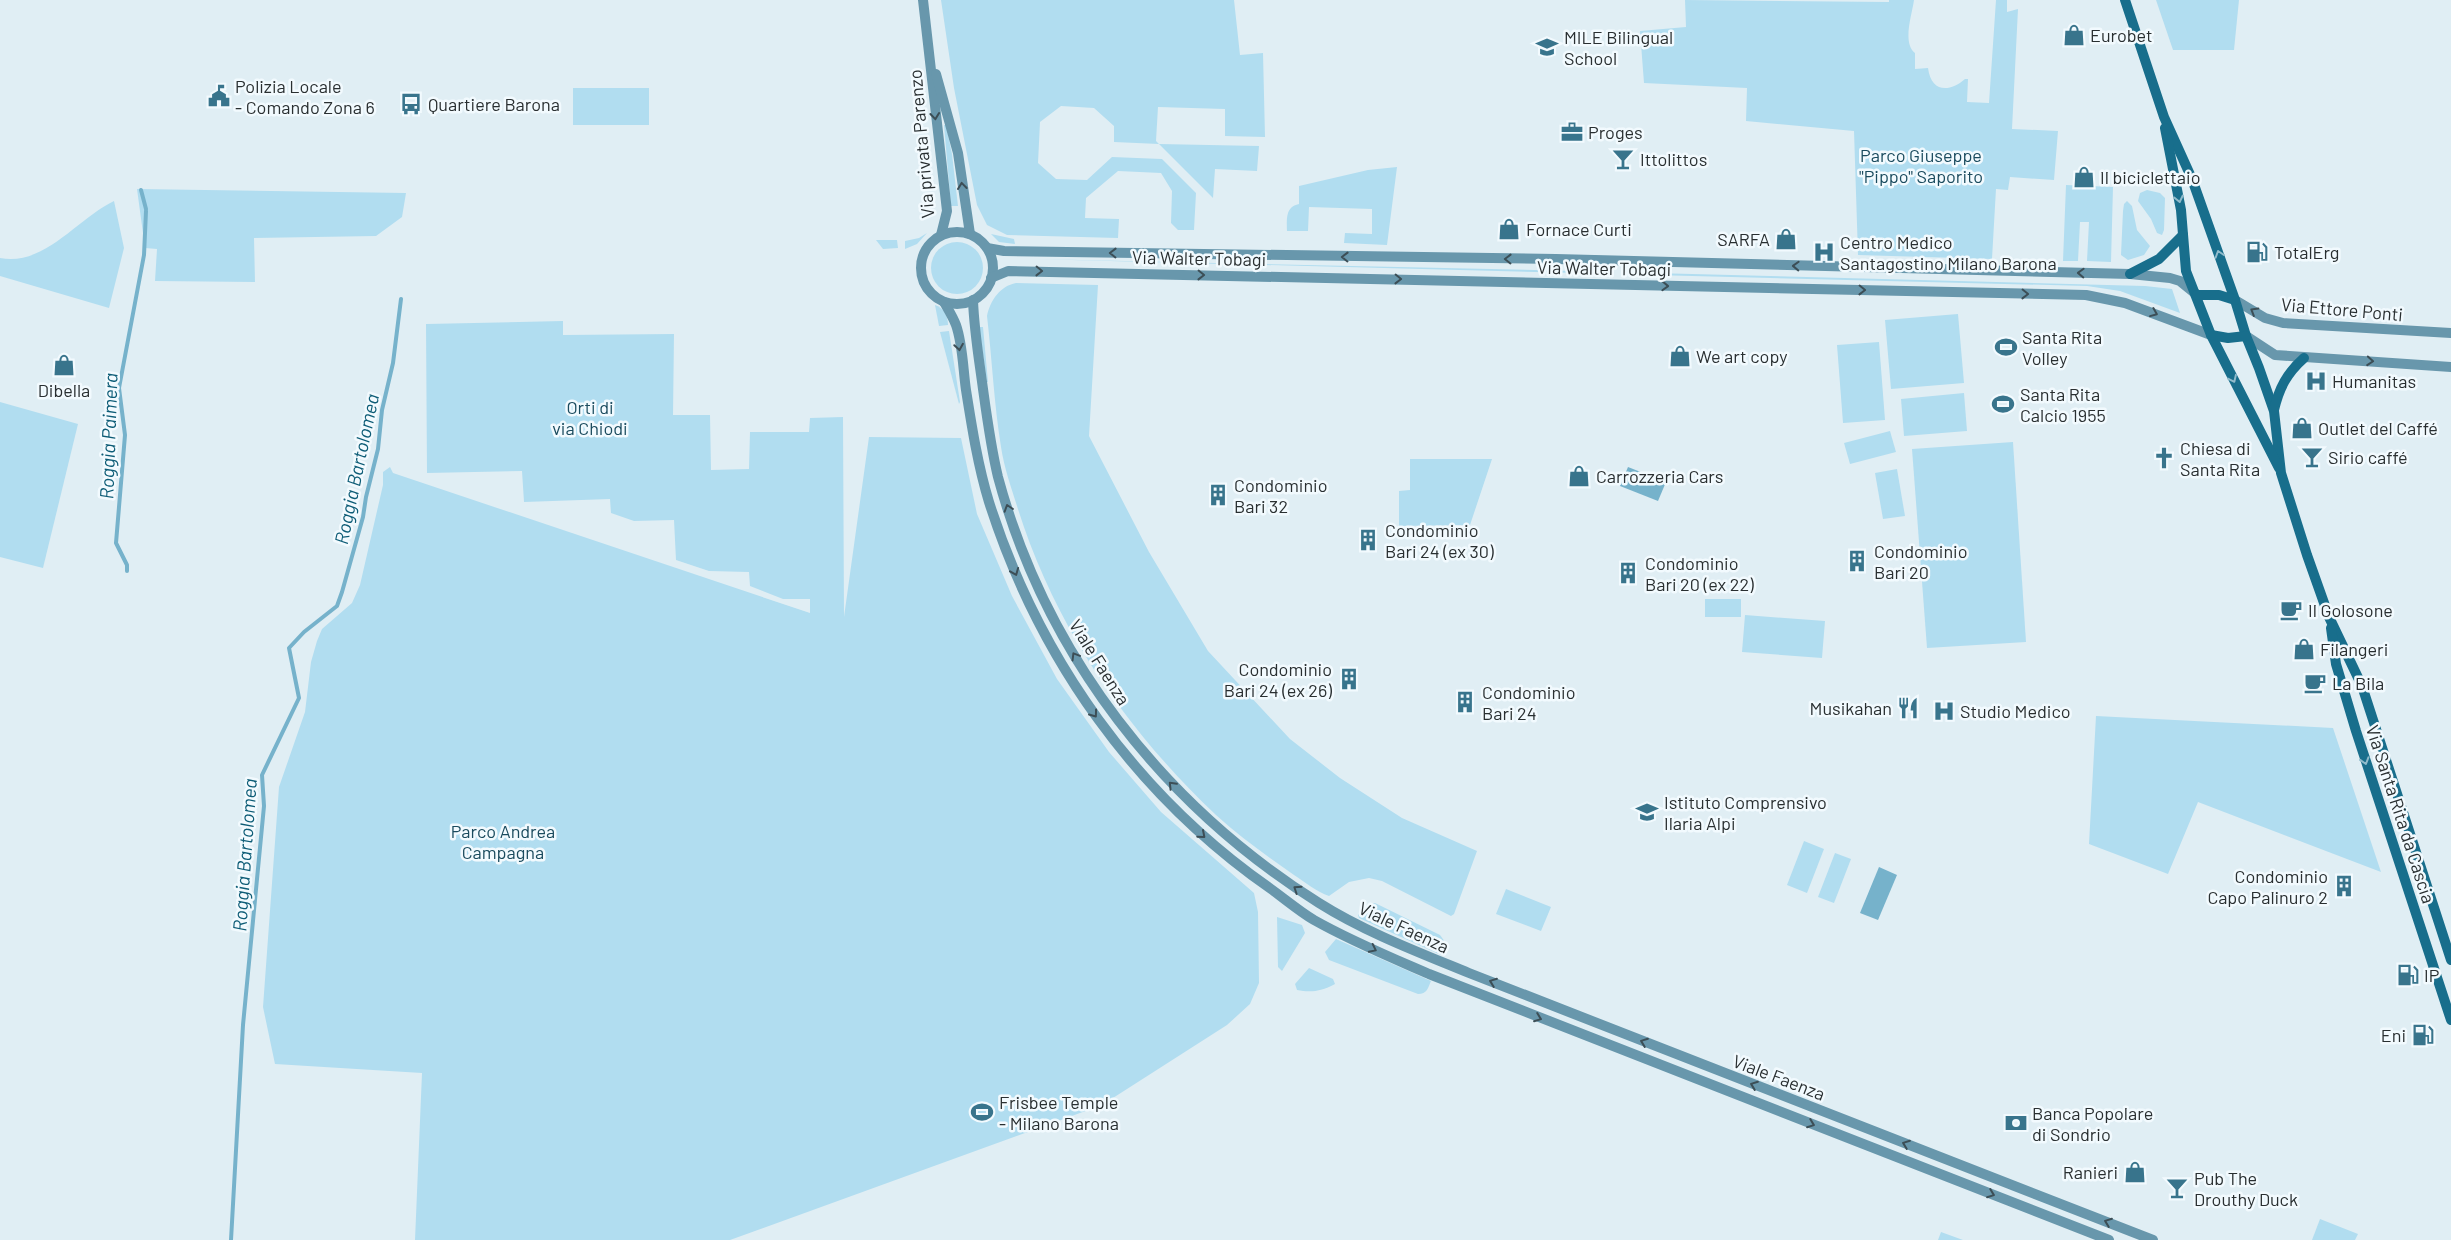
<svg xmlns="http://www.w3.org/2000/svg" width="2451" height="1240" font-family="Barlow,sans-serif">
	<rect width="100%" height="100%" fill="#e0eef4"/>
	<g fill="#b1ddf0">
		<polygon points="941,0 1234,0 1240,55 1263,53 1265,137 1225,136 1225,109 1158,107 1156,141 1159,144 1259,146 1257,171 1215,169 1213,198 1159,144 1114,142 1114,126 1094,108 1061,106 1040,122 1038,163 1056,179 1087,180 1112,157 1162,159 1196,193 1194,230 1178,230 1171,223 1172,191 1161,173 1118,171 1086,198 1085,218 1119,219 1118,238 1007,235 987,225 977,205 954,88"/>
		<path d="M1685,0L1889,2V0H1914C1912,15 1902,43 1915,53V69L1928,68C1931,92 1949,93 1965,79H1968L1967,102L1989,103L1996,0H2007V12L2018,9L2012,129L2058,131L2054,180L2010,177L2008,190L1996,189L1992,259L1858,255L1854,131L1746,121L1747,88L1644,83L1640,31L1686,27Z"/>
		<polygon points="2156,0 2239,0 2234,50 2173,50"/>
		<rect x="573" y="88" width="76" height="37"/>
		<polygon points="944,125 946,125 952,154 958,206 951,206"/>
		<path d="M1397,167L1387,245L1344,243L1345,233L1372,234V209L1309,207L1308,231H1287C1287,219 1285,207 1299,204V186L1368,170Z"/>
		<polygon points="2066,185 2113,187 2111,262 2087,261 2089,222 2080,222 2078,261 2063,261"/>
		<polygon points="137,189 406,193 402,217 376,236 254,238 255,282 155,281 157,249 145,248"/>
		<polygon points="2147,190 2160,193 2165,198 2164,230 2162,235 2157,233 2151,219 2138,201 2140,193"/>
		<path d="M114,201L124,248L109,308L0,276V258C44,267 78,218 114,201Z"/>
		<polygon points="2127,201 2132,206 2137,230 2150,246 2144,255 2128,260 2121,255 2123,211 2124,204"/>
		<polygon points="927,233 917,244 905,249 905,241 919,238"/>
		<polygon points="991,234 1014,239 1015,244 999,242"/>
		<polygon points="876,240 897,240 898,248 883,249"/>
		<circle cx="957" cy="268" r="26"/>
		<polygon points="1034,259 1577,271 1577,273"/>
		<polygon points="1653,273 2145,286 2172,289 2180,313 2120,291 2087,286 1653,275"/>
		<path d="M1016,283L1098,285L1089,436L1149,552L1208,651L1290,739L1340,778L1402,818L1477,851L1454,914L1451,916L1382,881L1369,878L1349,882L1329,896C1317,892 1305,882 1294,875C1267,856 1240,837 1216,815C1125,729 1054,625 1017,506C1011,487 1004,467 1001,447C994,404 992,359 987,316C990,301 1000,286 1016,283Z"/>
		<path d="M935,305C944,308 948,316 948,325L939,326Z"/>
		<polygon points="1958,314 1964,383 1891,389 1885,320"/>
		<polygon points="563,321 563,335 674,334 673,415 710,415 711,470 749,469 750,432 809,432 810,418 843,417 844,617 869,437 961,438 977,514 1012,596 1057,679 1109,752 1161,812 1254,893 1258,912 1259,983 1250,1004 1227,1025 1102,1105 730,1240 415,1240 422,1073 275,1064 263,1007 279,787 305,712 311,662 317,641 322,629 352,603 360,585 383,485 383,472 390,467 393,473 810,613 810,599 783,599 750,586 749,572 709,571 676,560 674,520 634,521 611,513 610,499 524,502 522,471 427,473 426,324"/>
		<polygon points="979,327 983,327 988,382 987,382"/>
		<polygon points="949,331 960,402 959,404 940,332"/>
		<polygon points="1879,342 1885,420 1843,423 1837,345"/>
		<polygon points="1964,393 1967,431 1904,436 1901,399"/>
		<polygon points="0,402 78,424 43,568 0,557"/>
		<polygon points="1890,431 1896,452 1850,464 1844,443"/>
		<polygon points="2013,442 2026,642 1927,648 1912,449"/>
		<polygon points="1410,459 1492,459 1470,525 1399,526 1399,491 1410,490"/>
		<polygon points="1897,469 1905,516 1883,519 1875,473"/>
		<rect x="1705" y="599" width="36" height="18"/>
		<polygon points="1745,615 1825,621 1822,658 1742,652"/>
		<polygon points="2096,716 2333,728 2381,872 2198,802 2168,874 2089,844"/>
		<polygon points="1804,841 1824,849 1807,893 1787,885"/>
		<polygon points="1835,853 1851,859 1834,903 1818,897"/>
		<polygon points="1506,889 1551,907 1541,931 1496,914"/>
		<polygon points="1375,903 1440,935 1445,942 1441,955 1359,918 1358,915 1366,907"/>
		<polygon points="1277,917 1302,925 1305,933 1282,971 1278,967"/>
		<path d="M1336,939L1431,981C1428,988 1427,994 1418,994L1329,960L1325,952Z"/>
		<path d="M1309,968L1333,979L1335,984C1322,991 1311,993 1297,990L1295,984Z"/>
		<polygon points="2320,1219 2358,1234 2355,1240 2312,1240"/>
		<polygon points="1941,1232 1963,1240 1938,1240"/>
	</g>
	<g fill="#76b2cb">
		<polygon points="1628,467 1666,482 1658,501 1620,486"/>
		<polygon points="1879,867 1897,875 1878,920 1860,913"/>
	</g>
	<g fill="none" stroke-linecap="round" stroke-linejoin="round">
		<g stroke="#76b2cb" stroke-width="4">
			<polyline points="141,190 146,209"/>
			<polyline points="127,571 127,565 116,543 125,435 119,388 144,255 146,211"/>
			<polyline points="231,1240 243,1025 264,806 262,775 299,698 289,648 304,632 337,606 342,592 363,517 366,497 378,449 382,410 393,363 401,299"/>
		</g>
		<g stroke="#6897ac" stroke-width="10">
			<polyline points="923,0 947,211 941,235"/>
			<polyline points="936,74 958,153 970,234"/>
			<circle cx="957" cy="268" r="36"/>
			<polyline points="987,248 1004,251 1556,259 2130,274 2170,278 2180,281 2196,294"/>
			<polyline points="991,278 1008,271 2086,295 2125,303 2211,335"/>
			<path d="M973,300C974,330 979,359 983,389C987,418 991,448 998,477C1046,655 1163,805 1319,903C1365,932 1418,952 1469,973L2153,1240"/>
			<polyline points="2235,300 2265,318 2283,323 2451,333"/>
			<path d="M944,302C948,309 953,317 956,325C963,345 963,370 966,390C972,428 978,466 989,502C1039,659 1136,795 1271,889C1285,899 1299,911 1314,920C1351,941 1390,957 1429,974L2109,1240"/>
			<polyline points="2246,336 2275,355 2451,367"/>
		</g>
		<g stroke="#186e8c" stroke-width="10">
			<polyline points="2125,0 2164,117 2192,179 2235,300 2246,336 2259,368 2274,411 2281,473 2307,555 2329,617 2362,686 2451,960"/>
			<polyline points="2165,128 2181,210 2186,271 2211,335 2279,468"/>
			<polyline points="2130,274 2159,259 2183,235"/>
			<polyline points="2197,295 2219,295 2235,300"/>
			<polyline points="2211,335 2228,338 2246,336"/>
			<path d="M2274,410C2279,388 2287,373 2304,358"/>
			<polyline points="2331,628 2336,664 2356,731 2451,1020"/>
		</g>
	</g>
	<defs><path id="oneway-chevron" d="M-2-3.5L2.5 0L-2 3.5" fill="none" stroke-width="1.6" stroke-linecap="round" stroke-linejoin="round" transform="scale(1.25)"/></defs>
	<g stroke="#3c4e56">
		<use href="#oneway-chevron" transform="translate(935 116) rotate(84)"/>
		<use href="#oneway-chevron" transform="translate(962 186) rotate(-97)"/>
		<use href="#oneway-chevron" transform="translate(1113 253) rotate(-179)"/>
		<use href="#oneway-chevron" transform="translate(1345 257) rotate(-179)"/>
		<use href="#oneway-chevron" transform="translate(1508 259) rotate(-179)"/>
		<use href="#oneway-chevron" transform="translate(1796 266) rotate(-178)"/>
		<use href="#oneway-chevron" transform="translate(1039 271) rotate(1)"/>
		<use href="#oneway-chevron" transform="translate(2081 273) rotate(-178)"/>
		<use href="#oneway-chevron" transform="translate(1201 275) rotate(1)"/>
		<use href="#oneway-chevron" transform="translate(1398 279) rotate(1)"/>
		<use href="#oneway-chevron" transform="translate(1665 286) rotate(2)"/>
		<use href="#oneway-chevron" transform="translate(1862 290) rotate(1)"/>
		<use href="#oneway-chevron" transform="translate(2025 294) rotate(1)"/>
		<use href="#oneway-chevron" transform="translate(2254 311) rotate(-149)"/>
		<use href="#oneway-chevron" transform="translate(2154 313) rotate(22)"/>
		<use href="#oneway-chevron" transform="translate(959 347) rotate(81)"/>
		<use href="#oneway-chevron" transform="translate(2370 361) rotate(4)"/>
		<use href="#oneway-chevron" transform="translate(1008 508) rotate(-108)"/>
		<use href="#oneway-chevron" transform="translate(1015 572) rotate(68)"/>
		<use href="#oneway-chevron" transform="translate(1075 656) rotate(-121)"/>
		<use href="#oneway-chevron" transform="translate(1094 714) rotate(54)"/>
		<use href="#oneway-chevron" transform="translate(1172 785) rotate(-134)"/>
		<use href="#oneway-chevron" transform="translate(1202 835) rotate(41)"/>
		<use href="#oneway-chevron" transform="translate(1297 889) rotate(-146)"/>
		<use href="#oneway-chevron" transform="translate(1373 949) rotate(26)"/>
		<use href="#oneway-chevron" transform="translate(1493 982) rotate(-159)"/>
		<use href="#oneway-chevron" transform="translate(1538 1018) rotate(21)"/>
		<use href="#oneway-chevron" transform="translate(1644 1042) rotate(-159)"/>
		<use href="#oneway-chevron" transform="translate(1754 1085) rotate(-159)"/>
		<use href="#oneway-chevron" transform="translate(1811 1124) rotate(21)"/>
		<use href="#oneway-chevron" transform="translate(1906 1144) rotate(-159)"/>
		<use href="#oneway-chevron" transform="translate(1991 1194) rotate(21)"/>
		<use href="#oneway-chevron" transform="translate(2108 1222) rotate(-159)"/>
	</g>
	<g stroke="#90bbcb">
		<use href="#oneway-chevron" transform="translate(2179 199) rotate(77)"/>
		<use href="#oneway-chevron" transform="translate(2219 254) rotate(-108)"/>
		<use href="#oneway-chevron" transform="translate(2233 379) rotate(65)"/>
		<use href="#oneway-chevron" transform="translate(2365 761) rotate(73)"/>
	</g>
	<defs>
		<g id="shop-bare" transform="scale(1.725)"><path d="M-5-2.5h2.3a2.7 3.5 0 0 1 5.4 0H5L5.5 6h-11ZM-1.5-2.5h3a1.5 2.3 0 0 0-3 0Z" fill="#38748c" stroke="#f2fafe" stroke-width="2.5" paint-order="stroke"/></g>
		<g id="school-bare" transform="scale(1.725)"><path d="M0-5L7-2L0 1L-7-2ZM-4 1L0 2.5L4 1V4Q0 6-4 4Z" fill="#38748c" stroke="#f2fafe" stroke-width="2.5" paint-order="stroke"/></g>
		<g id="civic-bare" transform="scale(1.725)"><path d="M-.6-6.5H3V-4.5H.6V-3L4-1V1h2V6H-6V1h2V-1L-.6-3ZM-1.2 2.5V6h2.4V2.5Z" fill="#38748c" stroke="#f2fafe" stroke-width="2.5" paint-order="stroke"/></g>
		<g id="bus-bare" transform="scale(1.725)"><path d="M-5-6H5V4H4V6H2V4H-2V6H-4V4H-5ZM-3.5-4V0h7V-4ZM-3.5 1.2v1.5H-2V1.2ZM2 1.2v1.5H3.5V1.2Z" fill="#38748c" stroke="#f2fafe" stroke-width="2.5" paint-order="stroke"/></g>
		<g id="office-bare" transform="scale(1.725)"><path d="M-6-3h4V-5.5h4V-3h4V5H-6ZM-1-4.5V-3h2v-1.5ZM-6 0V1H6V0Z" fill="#38748c" stroke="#f2fafe" stroke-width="2.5" paint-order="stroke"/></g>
		<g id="bar-bare" transform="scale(1.725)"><path d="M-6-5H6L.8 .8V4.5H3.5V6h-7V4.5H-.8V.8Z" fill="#38748c" stroke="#f2fafe" stroke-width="2.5" paint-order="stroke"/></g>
		<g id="hospital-bare" transform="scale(1.725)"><path d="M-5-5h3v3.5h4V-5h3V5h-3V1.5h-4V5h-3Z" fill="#38748c" stroke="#f2fafe" stroke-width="2.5" paint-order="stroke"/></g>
		<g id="fuel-bare" transform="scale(1.725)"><path d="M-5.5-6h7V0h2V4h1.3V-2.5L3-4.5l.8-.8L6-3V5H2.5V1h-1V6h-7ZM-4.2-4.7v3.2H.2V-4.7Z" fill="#38748c" stroke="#f2fafe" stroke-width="2.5" paint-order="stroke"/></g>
		<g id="stadium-bare" transform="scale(1.725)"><path d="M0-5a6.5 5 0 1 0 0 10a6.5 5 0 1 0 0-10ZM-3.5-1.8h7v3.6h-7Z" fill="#38748c" stroke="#f2fafe" stroke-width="2.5" paint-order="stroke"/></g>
		<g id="church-bare" transform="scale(1.725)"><path d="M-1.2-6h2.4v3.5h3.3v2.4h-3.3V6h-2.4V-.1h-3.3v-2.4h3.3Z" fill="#38748c" stroke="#f2fafe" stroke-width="2.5" paint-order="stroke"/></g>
		<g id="building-bare" transform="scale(1.725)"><path d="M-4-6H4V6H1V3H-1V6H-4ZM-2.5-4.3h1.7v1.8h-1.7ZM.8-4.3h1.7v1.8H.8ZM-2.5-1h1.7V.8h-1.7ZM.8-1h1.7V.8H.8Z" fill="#38748c" stroke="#f2fafe" stroke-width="2.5" paint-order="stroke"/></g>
		<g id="cafe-bare" transform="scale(1.725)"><path d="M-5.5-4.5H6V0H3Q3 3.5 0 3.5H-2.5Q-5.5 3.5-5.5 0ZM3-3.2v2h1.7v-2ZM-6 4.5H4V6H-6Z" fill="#38748c" stroke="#f2fafe" stroke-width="2.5" paint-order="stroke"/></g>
		<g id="restaurant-bare" transform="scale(1.725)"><path d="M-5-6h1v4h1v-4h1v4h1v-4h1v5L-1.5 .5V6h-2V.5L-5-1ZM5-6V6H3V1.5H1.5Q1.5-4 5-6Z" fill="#38748c" stroke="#f2fafe" stroke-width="2.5" paint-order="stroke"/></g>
		<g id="bank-bare" transform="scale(1.725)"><path d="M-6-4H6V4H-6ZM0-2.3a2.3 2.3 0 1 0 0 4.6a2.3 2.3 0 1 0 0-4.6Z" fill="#38748c" stroke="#f2fafe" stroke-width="2.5" paint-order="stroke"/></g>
	</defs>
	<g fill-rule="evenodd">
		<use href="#shop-bare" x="2074" y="35"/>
		<use href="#school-bare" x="1547" y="47"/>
		<use href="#civic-bare" x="219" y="96"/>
		<use href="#bus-bare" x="411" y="104"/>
		<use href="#office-bare" x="1572" y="132"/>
		<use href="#bar-bare" x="1623" y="159"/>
		<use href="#shop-bare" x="2084" y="177"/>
		<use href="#shop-bare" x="1509" y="229"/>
		<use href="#shop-bare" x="1786" y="239"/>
		<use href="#hospital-bare" x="1824" y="252"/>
		<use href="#fuel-bare" x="2257" y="252"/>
		<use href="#stadium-bare" x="2006" y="347"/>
		<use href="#shop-bare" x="1680" y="356"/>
		<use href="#shop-bare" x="64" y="365"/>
		<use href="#hospital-bare" x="2316" y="381"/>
		<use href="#stadium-bare" x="2003" y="404"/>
		<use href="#shop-bare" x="2302" y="428"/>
		<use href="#bar-bare" x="2312" y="457"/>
		<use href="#church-bare" x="2164" y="458"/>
		<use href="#shop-bare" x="1579" y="476"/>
		<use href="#building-bare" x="1218" y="495"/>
		<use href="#building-bare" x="1368" y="540"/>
		<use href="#building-bare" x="1857" y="561"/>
		<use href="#building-bare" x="1628" y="573"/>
		<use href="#cafe-bare" x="2291" y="610"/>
		<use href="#shop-bare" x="2304" y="649"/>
		<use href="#building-bare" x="1349" y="679"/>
		<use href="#cafe-bare" x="2315" y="683"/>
		<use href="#building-bare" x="1465" y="702"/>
		<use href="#restaurant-bare" x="1908" y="708"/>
		<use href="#hospital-bare" x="1944" y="711"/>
		<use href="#school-bare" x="1647" y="812"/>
		<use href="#building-bare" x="2344" y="886"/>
		<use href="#fuel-bare" x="2408" y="975"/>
		<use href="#fuel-bare" x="2423" y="1035"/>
		<use href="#stadium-bare" x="982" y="1112"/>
		<use href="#bank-bare" x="2016" y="1123"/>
		<use href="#shop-bare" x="2135" y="1172"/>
		<use href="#bar-bare" x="2177" y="1188"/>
	</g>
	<g text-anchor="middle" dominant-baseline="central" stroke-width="5" stroke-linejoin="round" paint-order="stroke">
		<g font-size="18" fill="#292f31" stroke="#f2fafe" text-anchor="start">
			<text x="2090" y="35">Eurobet</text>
			<text x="1564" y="37">MILE Bilingual<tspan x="1564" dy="21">School</tspan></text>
			<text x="235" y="86">Polizia Locale<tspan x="235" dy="21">- Comando Zona 6</tspan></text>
			<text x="428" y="104">Quartiere Barona</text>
			<text x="1588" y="132">Proges</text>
			<text x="1640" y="159">Ittolittos</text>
			<text x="2100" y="177">Il biciclettaio</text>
			<text x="1526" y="229">Fornace Curti</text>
			<text x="1770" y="239" text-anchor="end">SARFA</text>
			<text x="1840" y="242">Centro Medico<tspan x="1840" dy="21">Santagostino Milano Barona</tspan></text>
			<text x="2274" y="252">TotalErg</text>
			<text x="2022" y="337">Santa Rita<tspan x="2022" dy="21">Volley</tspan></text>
			<text x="1696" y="356">We art copy</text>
			<text x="2332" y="381">Humanitas</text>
			<text x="64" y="390" text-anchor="middle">Dibella</text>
			<text x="2020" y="394">Santa Rita<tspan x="2020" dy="21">Calcio 1955</tspan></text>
			<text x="2318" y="428">Outlet del Caffé</text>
			<text x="2180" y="448">Chiesa di<tspan x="2180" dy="21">Santa Rita</tspan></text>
			<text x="2328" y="457">Sirio caffé</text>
			<text x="1596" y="476">Carrozzeria Cars</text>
			<text x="1234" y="485">Condominio<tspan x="1234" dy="21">Bari 32</tspan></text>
			<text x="1385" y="530">Condominio<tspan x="1385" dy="21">Bari 24 (ex 30)</tspan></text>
			<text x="1874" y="551">Condominio<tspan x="1874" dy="21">Bari 20</tspan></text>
			<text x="1645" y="563">Condominio<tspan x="1645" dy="21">Bari 20 (ex 22)</tspan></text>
			<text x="2308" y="610">Il Golosone</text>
			<text x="2320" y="649">Filangeri</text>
			<text x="1332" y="669" text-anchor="end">Condominio<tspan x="1332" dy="21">Bari 24 (ex 26)</tspan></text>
			<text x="2332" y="683">La Bila</text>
			<text x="1482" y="692">Condominio<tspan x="1482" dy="21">Bari 24</tspan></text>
			<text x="1892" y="708" text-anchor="end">Musikahan</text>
			<text x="1960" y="711">Studio Medico</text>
			<text x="1664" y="802">Istituto Comprensivo<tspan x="1664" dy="21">Ilaria Alpi</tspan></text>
			<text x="2328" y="876" text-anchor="end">Condominio<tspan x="2328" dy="21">Capo Palinuro 2</tspan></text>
			<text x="2424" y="975">IP</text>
			<text x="2406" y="1035" text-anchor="end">Eni</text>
			<text x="999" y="1102">Frisbee Temple<tspan x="999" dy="21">- Milano Barona</tspan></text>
			<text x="2032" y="1113">Banca Popolare<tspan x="2032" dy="21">di Sondrio</tspan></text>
			<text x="2118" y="1172" text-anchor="end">Ranieri</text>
			<text x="2194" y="1178">Pub The<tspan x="2194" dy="21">Drouthy Duck</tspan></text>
		</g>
		<g font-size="18" fill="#292f31" stroke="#f2fafe">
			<text transform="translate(921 144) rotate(-95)">Via privata Parenzo</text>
			<text transform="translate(1199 258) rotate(1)">Via Walter Tobagi</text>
			<text transform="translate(1604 268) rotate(1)">Via Walter Tobagi</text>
			<text transform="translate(2342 309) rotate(5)">Via Ettore Ponti</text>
			<text transform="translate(1100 662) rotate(58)">Viale Faenza</text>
			<text transform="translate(2401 814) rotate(72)">Via Santa Rita da Cascia</text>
			<text transform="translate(1404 927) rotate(25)">Viale Faenza</text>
			<text transform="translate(1779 1077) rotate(21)">Viale Faenza</text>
		</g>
		<g font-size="18" fill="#1a4b5e" stroke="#f2fafe">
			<text x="1921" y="155">Parco Giuseppe<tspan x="1921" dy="21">"Pippo" Saporito</tspan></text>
			<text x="590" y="407">Orti di<tspan x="590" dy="21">via Chiodi</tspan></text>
			<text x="503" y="831">Parco Andrea<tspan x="503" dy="21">Campagna</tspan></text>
		</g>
		<g font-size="19" font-style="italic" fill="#0d5c76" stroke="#f2fafe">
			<text transform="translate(108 436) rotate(-88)">Roggia Paimera</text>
			<text transform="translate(356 469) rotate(-78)">Roggia Bartolomea</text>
			<text transform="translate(244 855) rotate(-86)">Roggia Bartolomea</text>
		</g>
	</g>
</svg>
